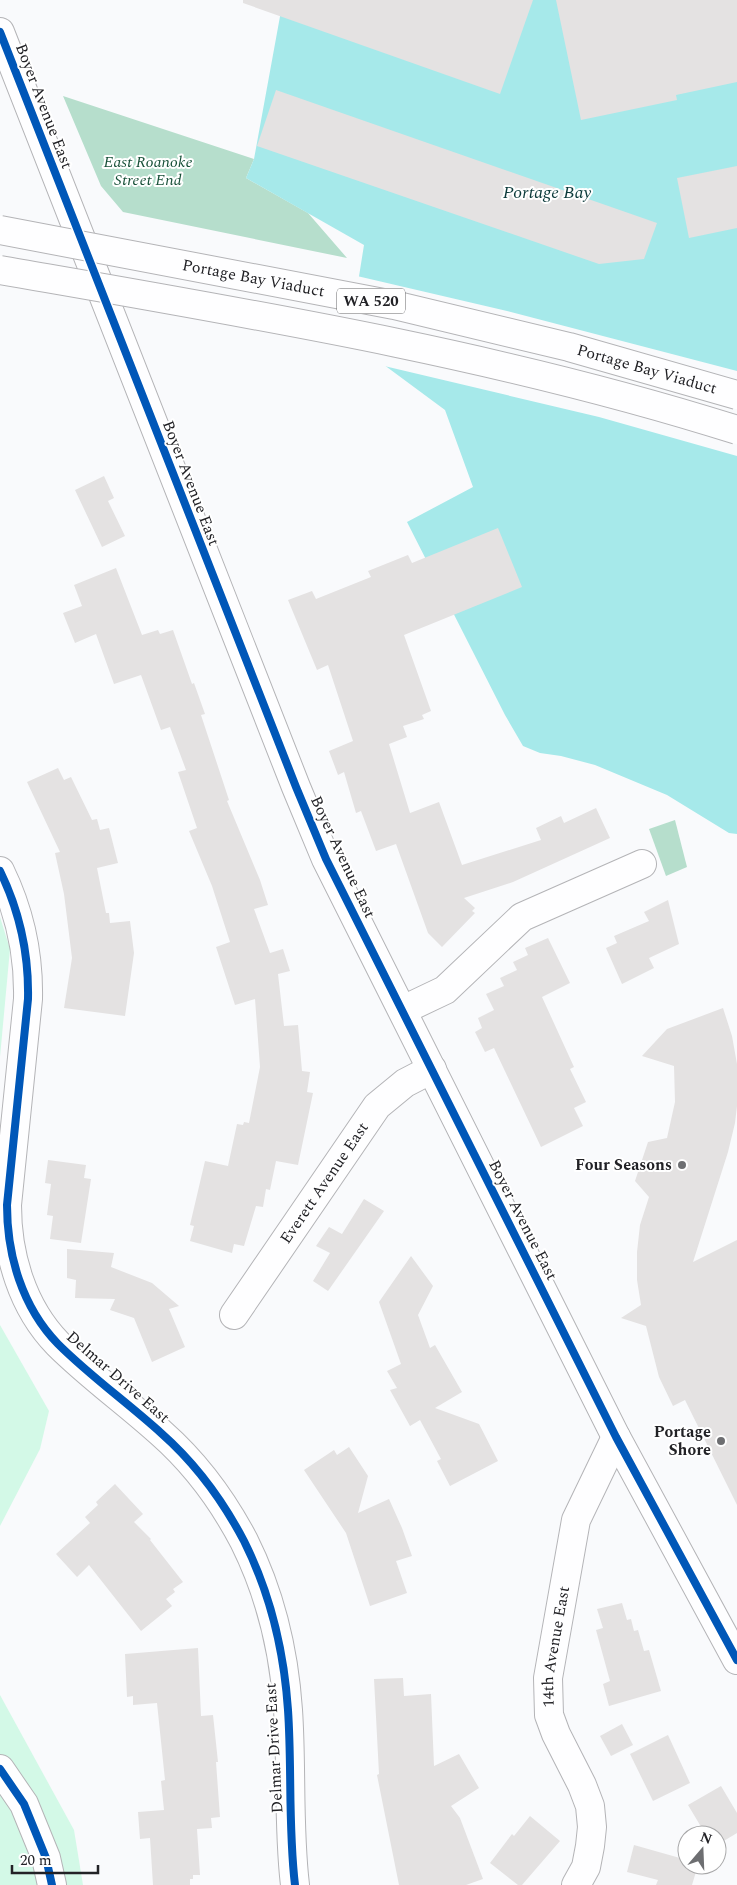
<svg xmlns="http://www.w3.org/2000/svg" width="737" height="1885" font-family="Spectral,serif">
	<rect width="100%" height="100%" fill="#f9fafc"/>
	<g fill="#d3f9e7">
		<polygon points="0,917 10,949 0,1057"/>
		<polygon points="0,1325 49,1411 40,1449 0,1526"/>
		<polygon points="0,1695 74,1830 83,1885 0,1885"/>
	</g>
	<g fill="#b6decc">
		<polygon points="63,96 254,159 246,178 308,213 347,258 123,212 101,186"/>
		<polygon points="675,820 687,867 666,876 649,829"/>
	</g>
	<polygon fill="#a6e9ea" points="283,0 737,0 737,834 729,833 667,795 595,765 561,756 540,753 523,746 505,715 407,522 473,487 445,410 349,339 364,245 246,178 254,159"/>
	<polygon fill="#f9fafc" points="357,276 507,311 737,371 737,456 599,417 380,365 346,339"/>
	<g fill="#e4e2e2">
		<polygon points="243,0 533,0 500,94 243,3"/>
		<polygon points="556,0 737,0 737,82 676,95 677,100 581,120"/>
		<polygon points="276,90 657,223 644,259 599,264 257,146"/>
		<polygon points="737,166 737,228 689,238 677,178"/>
		<polygon points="104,476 114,498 108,501 125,536 102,547 75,490"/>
		<polygon points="498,528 522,587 404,635 431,711 422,715 424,719 403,726 407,737 389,744 410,813 439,802 462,865 541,840 536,828 561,816 564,823 596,808 610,838 513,882 464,898 475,908 472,911 475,913 442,947 428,933 396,844 376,851 361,811 356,813 344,772 338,775 329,751 353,741 328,665 317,670 288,600 312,591 316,599 371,577 368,571 408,555 412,563"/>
		<polygon points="116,568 142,635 158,630 160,634 173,630 192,684 194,683 205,714 201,715 229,800 227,801 260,880 268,905 254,909 270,953 283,949 290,971 278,974 284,1026 298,1025 302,1071 310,1072 307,1092 313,1093 298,1165 276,1161 270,1190 266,1189 263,1207 256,1206 244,1246 234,1244 232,1253 190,1241 194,1226 190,1225 205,1161 228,1166 237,1124 243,1125 244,1122 249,1123 260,1067 255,999 235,1005 216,947 230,942 212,886 189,831 197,828 178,772 186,770 170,727 161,730 141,675 114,684 96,634 75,643 63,613 82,606 74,585"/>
		<polygon points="58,768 64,780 71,777 92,820 97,819 100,830 109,828 118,863 97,868 106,913 109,913 110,923 130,921 134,953 125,1016 64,1008 72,958 64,894 55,853 60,852 27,782"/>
		<polygon points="668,900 679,944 649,958 654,968 622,984 606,948 617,943 614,936 649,921 644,912"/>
		<polygon points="548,938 570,983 542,997 574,1067 570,1069 586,1102 574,1108 583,1126 541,1147 494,1048 485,1052 475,1032 482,1028 478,1018 494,1010 486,994 504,986 500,978 517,970 513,962 528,955 525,948"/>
		<polygon points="723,1008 732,1036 737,1064 737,1106 735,1123 728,1152 693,1262 737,1240 737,1505 685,1400 673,1406 659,1377 646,1326 621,1318 641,1305 637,1280 637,1252 640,1225 649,1197 635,1181 648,1142 667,1138 675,1102 674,1066 642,1056 667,1029"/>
		<polygon points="48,1160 86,1165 84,1178 91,1179 81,1243 50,1239 53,1216 47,1215 51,1184 45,1183"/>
		<polygon points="364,1199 384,1211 328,1291 313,1281 330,1253 316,1246 329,1227 342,1234"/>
		<polygon points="67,1249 114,1253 111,1267 152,1283 179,1306 169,1309 185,1347 152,1362 134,1318 110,1310 115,1299 75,1298 76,1280 67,1278"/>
		<polygon points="411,1256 433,1286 418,1315 430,1348 435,1345 462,1392 435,1408 479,1424 498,1461 450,1486 437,1461 441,1459 420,1420 410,1426 390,1390 397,1388 387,1371 401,1364 379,1302"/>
		<polygon points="349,1447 368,1476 358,1513 389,1499 402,1528 412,1556 396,1561 407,1593 370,1606 346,1533 304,1470 334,1450 337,1455"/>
		<polygon points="115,1484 143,1514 134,1522 151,1539 150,1540 183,1582 173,1589 175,1592 166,1599 172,1606 141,1631 89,1565 77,1577 56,1554 90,1523 85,1517 98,1505 96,1502"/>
		<polygon points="622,1603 627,1620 631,1619 634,1631 638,1630 644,1651 649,1650 661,1691 609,1706 603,1684 610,1681 596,1630 603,1628 597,1609"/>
		<polygon points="198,1648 201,1716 213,1715 218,1762 216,1762 220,1817 211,1818 212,1828 197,1829 200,1875 193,1875 193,1879 190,1879 190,1885 153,1885 150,1838 140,1839 138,1812 164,1810 161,1781 165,1780 157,1703 133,1705 133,1696 127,1697 125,1654"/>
		<polygon points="403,1678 404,1696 431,1694 434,1766 459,1754 479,1788 451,1806 460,1818 483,1879 466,1885 399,1885 377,1775 379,1774 374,1679"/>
		<polygon points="622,1724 633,1745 611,1756 600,1736"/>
		<polygon points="668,1735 690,1783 653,1801 630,1754"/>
		<polygon points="721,1786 737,1813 737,1833 717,1845 717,1835 706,1835 688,1805"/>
		<polygon points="530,1816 560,1841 522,1885 518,1885 490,1863 512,1834 514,1836"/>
		<polygon points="634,1845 687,1860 687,1865 698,1865 692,1885 656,1885 658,1880 627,1872"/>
	</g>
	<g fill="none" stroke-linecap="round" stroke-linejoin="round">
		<g stroke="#b4b4b7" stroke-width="30">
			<g id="street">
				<polyline points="403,1010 445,990 522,917 642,864"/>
				<path id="s1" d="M234,1315L377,1106L405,1083L432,1069"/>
				<polyline points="0,1769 24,1804 46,1858 52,1885"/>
				<path id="s2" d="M576,1885L586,1867L590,1846L592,1827L590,1806L582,1785L556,1734L549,1715L548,1678L576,1520L616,1437"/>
			</g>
		</g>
		<g stroke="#b4b4b7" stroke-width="30">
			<g id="secondary">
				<polyline points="0,32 296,787 326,859 616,1437 737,1660"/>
				<path d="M0,871C20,912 29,954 28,999L7,1205C7,1255 22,1307 58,1344C90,1376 128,1403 161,1433C195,1463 223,1501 244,1541C270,1593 284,1651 288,1710C292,1768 288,1827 295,1885"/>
			</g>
		</g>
		<use href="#street" stroke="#fefeff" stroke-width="28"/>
		<use href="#secondary" stroke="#fefeff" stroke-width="28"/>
		<g stroke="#b4b4b7" stroke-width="30" stroke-linecap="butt">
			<g id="highway-bridge">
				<path id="s3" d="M0,230L394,305L569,347L737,395"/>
				<path d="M0,270C247,313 497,354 737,430"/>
			</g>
		</g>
		<use href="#highway-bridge" stroke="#fefeff" stroke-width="28"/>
		<g stroke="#fff" stroke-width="11">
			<g id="cycleway">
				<polyline points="0,32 296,787 326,859 616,1437 737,1660"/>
				<path d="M0,871C20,912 29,954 28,999L7,1205C7,1255 22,1307 58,1344C90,1376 128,1403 161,1433C195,1463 223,1501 244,1541C270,1593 284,1651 288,1710C292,1768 288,1827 295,1885"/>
				<polyline points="0,1769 24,1804 46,1858 52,1885"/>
			</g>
		</g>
		<use href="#cycleway" stroke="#0057b8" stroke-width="8"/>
	</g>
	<g fill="#6d6e71" stroke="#fff" stroke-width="2">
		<circle cx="682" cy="1165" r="5"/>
		<circle cx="721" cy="1441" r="5"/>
	</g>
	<g text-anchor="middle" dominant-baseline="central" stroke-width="4" stroke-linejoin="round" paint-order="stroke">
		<rect fill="#fff" stroke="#646467" stroke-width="1" x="337" y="288.5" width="68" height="25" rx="4"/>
		<g font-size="15" font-weight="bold" fill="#222226">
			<text x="371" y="301">WA 520</text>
		</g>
		<g font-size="16" fill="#222226" stroke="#fff">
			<text transform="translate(44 106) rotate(69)">Boyer Avenue East</text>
			<text stroke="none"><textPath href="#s3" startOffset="258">Portage Bay Viaduct</textPath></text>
			<text stroke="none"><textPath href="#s3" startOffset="662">Portage Bay Viaduct</textPath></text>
			<text transform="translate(191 483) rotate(69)">Boyer Avenue East</text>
			<text transform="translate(343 857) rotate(65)">Boyer Avenue East</text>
			<text stroke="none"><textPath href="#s1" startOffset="160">Everett Avenue East</textPath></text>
			<text transform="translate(523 1220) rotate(63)">Boyer Avenue East</text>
			<text transform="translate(118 1377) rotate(41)">Delmar Drive East</text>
			<text stroke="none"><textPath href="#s2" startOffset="251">14th Avenue East</textPath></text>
			<text transform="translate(274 1748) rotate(-93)">Delmar Drive East</text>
		</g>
		<g font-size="16" font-style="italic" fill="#175038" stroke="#fff">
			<text x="148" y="162">East Roanoke<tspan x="148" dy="18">Street End</tspan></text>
		</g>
		<g font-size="16" font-weight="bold" fill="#222226" stroke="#fff" text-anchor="end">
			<text x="672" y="1165">Four Seasons</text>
			<text x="711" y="1432">Portage<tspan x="711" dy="18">Shore</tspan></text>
		</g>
		<g font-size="18" font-style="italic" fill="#0b3a3a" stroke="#fff">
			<text x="547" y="192">Portage Bay</text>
		</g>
	</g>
	<g transform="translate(702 1850) rotate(19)"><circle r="24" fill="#ffffff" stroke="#a7a7a8"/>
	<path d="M0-4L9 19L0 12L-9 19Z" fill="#6d6e71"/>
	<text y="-8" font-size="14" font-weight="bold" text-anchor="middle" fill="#222226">N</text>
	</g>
	<path d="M12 1865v8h86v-8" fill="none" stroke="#222226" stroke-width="2.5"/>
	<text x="20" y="1865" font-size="15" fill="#222226" stroke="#ffffff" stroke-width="4" paint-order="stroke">20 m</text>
</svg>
